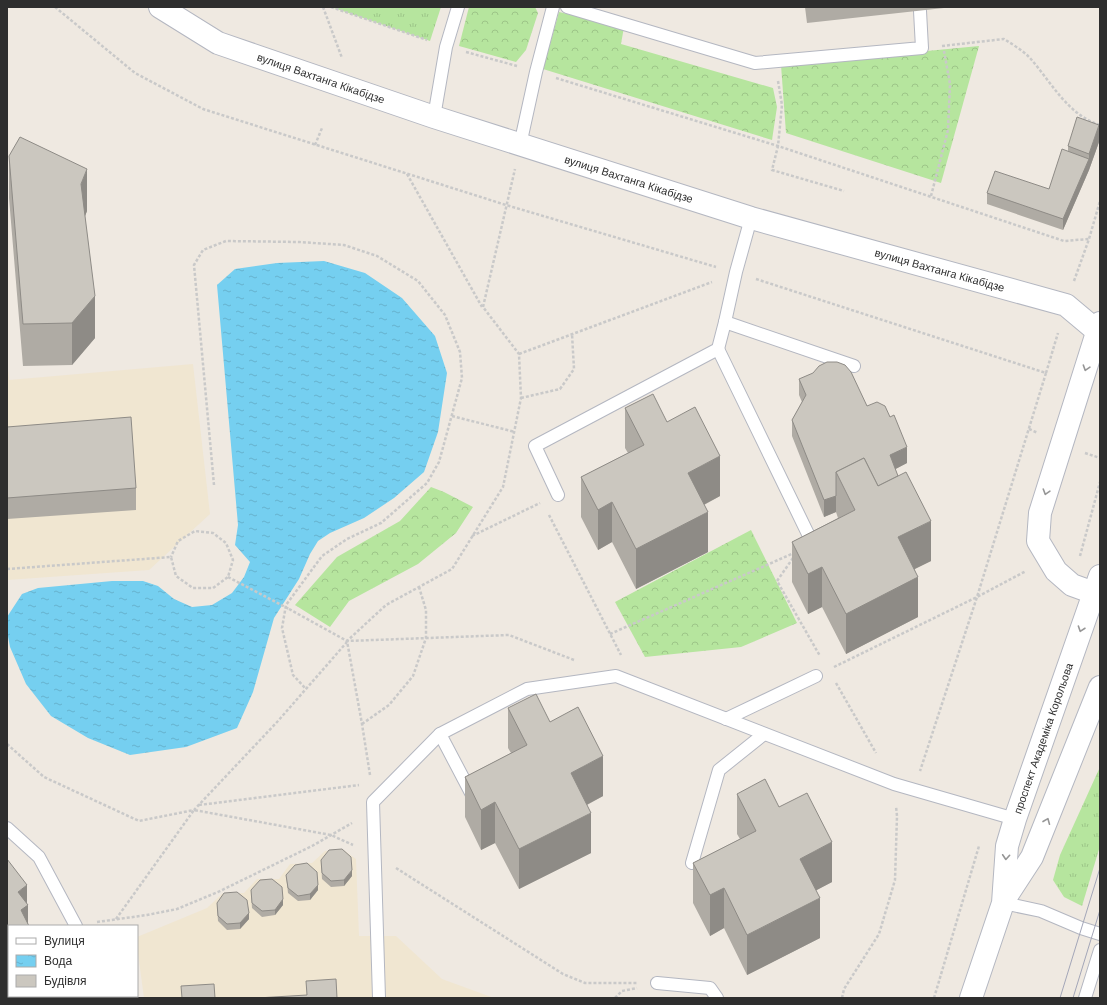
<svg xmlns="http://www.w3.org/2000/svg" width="1107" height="1005" font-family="Arial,sans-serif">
	<defs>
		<pattern id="grass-tufts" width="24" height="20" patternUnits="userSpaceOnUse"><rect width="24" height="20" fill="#b6e59e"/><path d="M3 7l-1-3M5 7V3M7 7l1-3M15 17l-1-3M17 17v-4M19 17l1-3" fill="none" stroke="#9dc588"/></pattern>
		<pattern id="forest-crowns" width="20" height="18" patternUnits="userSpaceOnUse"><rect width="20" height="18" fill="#b6e59e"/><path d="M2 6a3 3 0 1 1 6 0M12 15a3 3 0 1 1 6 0" fill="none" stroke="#9dc588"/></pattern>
		<pattern id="water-ripples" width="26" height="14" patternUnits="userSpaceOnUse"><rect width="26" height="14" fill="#75cff0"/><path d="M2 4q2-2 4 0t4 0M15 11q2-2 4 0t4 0" fill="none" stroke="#66b2ce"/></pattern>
	</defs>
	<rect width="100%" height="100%" fill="#efe9e1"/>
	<g fill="#f0e6d1">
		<polygon points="7,358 9,380 193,364 210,514 149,570 7,580"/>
		<polygon points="342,849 356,859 359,936 396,936 442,979 494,998 144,998 137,946 137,937 207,908 223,893 244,893 257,879 279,879 290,864 312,863 325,851"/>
	</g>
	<g fill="url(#grass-tufts)">
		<polygon points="331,7 441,7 430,41"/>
		<polygon points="1100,767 1100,846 1082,906 1064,897 1053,880 1060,855"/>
	</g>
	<g fill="url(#forest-crowns)">
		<polygon points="469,7 535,7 538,13 526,50 516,62 459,46"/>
		<polygon points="559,12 624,27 621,44 773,88 777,107 772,140 543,69"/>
		<polygon points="979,46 941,183 786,133 781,65"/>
		<polygon points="431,487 444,492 473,507 456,533 418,564 349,601 330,627 295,605 337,557 400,521"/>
		<polygon points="751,530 797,623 741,647 645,657 615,602"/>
	</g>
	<polygon fill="url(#water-ripples)" points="324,261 365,273 402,298 435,336 447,373 438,432 424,472 394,498 364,518 330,533 318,541 310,554 299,579 274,618 253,692 237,728 186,747 130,755 88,738 51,716 26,684 10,647 7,631 7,617 22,594 38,588 112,581 143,581 158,586 174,599 192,607 212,605 232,593 244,577 250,562 235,545 238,525 217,285 235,269 277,263"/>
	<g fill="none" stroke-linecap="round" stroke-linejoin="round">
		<g stroke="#b4b7c1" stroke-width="14">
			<g id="lane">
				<polyline points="567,7 755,63 922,48 920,11"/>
				<polyline points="434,117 446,47 458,7"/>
				<polyline points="520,145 536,72 553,7"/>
				<polyline points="725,322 854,366"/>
				<polyline points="718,349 809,536"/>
				<polyline points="558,495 535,446 718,349 725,322 736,272 751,218"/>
				<polyline points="726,719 816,676"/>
				<polyline points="471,793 440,734 527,689 616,676 894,784 1015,819"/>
				<polyline points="7,828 39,857 76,926"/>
				<polyline points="692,863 719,770 764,734"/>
				<polyline points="1003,903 1041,911 1081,928 1100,934"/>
				<polyline points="657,983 710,988 717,998"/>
				<polyline points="104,996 104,998"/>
				<polyline points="379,998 373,802 440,734"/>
				<polyline points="1085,998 1100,950"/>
			</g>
		</g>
		<g stroke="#b4b7c1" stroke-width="24">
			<g id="secondary">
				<path id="s1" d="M160,7L218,43L434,117L751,218L1066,305L1097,331L1100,335"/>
				<polyline points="1094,593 1072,585 1056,571 1038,541 1040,513 1100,323"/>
				<polyline points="1004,900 1032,857 1100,687"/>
				<path id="s2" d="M971,998L1003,903L1007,846L1015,819L1100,576"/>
			</g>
		</g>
		<g stroke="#c9c9c9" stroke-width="2.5" stroke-dasharray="3 2" stroke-linecap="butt">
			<polyline points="55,7 135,73 203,109 506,205 716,267"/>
			<polyline points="323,7 342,58"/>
			<polyline points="331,7 427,40"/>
			<path d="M942,46L1004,39C1012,44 1022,50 1029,57C1051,81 1067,115 1100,125"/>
			<polyline points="466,52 517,66"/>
			<polyline points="556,78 778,146 1064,241 1089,239"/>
			<polyline points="778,81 782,105 778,146 772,170 844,191"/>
			<polyline points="315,145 322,128"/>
			<polyline points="407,174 482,307"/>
			<polyline points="931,196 948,130 950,84 944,51"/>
			<polyline points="756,279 1046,373 977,597 920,771"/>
			<polyline points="1074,281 1089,239 1100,201"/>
			<polyline points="519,354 712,282"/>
			<polyline points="1046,373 1058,333"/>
			<polyline points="521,398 560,389 574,369 572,334"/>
			<polyline points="452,416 515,432"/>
			<polyline points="1029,429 1038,433"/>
			<polyline points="1085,453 1100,458"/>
			<polyline points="214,485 194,265 203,250 226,241 299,242 344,245 377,256 418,281 445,315 460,352 462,378 439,462 427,483 381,523 347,539 322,556 286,605 282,628 293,675 306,689"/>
			<polyline points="549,515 621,655"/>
			<polyline points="472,536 540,503"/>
			<polyline points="1080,556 1100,482"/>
			<polyline points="793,558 777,581 820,656"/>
			<polyline points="7,569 171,557 176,576 193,588 213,588 228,577 233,560 226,543 213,533 195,531 178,541 171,557"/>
			<polyline points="289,609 347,641 509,635 574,660"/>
			<polyline points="610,634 794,553"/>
			<polyline points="834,667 977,597 1026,571"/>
			<polyline points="836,683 876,753"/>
			<polyline points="362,724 389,705 413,676 426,638 426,610 419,587"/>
			<polyline points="7,744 44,777 139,821 194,810 278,721 347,642"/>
			<polyline points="370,775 362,724 347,641 386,605 452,569 503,487 521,398 519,354 483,307 515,169"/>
			<polyline points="199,805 359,785"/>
			<polyline points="396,868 563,974 585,983 637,983"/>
			<polyline points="116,919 194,810 331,835 353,845"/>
			<polyline points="97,922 147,915 177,909 218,892 312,846 352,823"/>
			<polyline points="615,998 622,991 637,988"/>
			<polyline points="842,998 844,989 879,934 895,880 897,816 896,806"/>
			<polyline points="934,998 979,846"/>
		</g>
		<use href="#lane" stroke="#fff" stroke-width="12"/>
		<use href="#secondary" stroke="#fff" stroke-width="22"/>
		<g stroke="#a3a6b8" stroke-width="1">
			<polyline points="1060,998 1100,868"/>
			<polyline points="1073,998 1100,910"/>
		</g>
		<polyline stroke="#c9c9c9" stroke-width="2.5" stroke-dasharray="3 2" stroke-linecap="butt" points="228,577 289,609"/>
	</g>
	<g fill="#afaba4">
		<polygon points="805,7 953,7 807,23"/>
		<polygon points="7,121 8,132 8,172 7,172"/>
		<polygon points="1099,142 1089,170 1063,230 987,204 987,193 1049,189 1068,151 1068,146"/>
		<polygon points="9,156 87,211 85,216 95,338 72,365 23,366 9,198"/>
		<polygon points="799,379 867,406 907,463 895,469 931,561 915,569 918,617 846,654 822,607 808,614 792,582 792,542 838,518 836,512 824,517 792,436 792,420 802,402 799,395"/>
		<polygon points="625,408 667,422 720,496 704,505 708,552 636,589 612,542 598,550 581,517 581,477 628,453 625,448"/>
		<polygon points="7,427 136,488 136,510 7,519"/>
		<polygon points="508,708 550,722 603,796 587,805 591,853 519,889 495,843 481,850 465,817 465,777 511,753 508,748"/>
		<polygon points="737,794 779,807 832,882 816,890 820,938 747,975 724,928 710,936 693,903 693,863 740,839 737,834"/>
		<polygon points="321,860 352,876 344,886 331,887 322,879"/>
		<polygon points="286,875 318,890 310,900 298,901 288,893"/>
		<polygon points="251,890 283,905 275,915 262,917 252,908"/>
		<polygon points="217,903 249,919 240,929 227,930 218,921"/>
	</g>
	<g fill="#8e8b86">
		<polygon points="1099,125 1099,142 1089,170 1063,230 1063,219 1089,159 1089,154"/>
		<polygon points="87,169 87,211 81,226 81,184"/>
		<polygon points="95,296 95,338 72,365 72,323"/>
		<polygon points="907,447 907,463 890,472 890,455"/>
		<polygon points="720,456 720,496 688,513 688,473"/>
		<polygon points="836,496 836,512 824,517 824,500"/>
		<polygon points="612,502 612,542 598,550 598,510"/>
		<polygon points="708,512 708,552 636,589 636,549"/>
		<polygon points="931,521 931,561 898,577 898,537"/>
		<polygon points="822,567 822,607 808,614 808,574"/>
		<polygon points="918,577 918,617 846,654 846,614"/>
		<polygon points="603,756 603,796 571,813 571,773"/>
		<polygon points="495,802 495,843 481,850 481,810"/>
		<polygon points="591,813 591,853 519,889 519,849"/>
		<polygon points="832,842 832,882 800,899 800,859"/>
		<polygon points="352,870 352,876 344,886 344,880"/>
		<polygon points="27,885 27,906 28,905 28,926 21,926 18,892"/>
		<polygon points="318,885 318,890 310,900 310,894"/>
		<polygon points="724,888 724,928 710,936 710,895"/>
		<polygon points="820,898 820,938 747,975 747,935"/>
		<polygon points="283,899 283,905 275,915 275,910"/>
		<polygon points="249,913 249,919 240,929 240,923"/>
	</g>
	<g fill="#cbc7bf" stroke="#8e8b86">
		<polygon points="1077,117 1099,125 1089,154 1068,146"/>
		<polygon points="20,137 87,169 81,184 95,296 72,323 23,324 9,156"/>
		<polygon points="1062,149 1089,159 1063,219 987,193 995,171 1049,189"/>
		<polygon points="827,362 837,362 845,365 851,372 867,406 877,402 885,406 890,417 894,415 907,447 890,455 898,476 878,486 864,458 836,472 836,496 824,500 792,420 806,395 799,379 813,373 819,366"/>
		<polygon points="653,394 667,422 695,407 720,456 688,473 708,512 636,549 612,502 598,510 581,477 644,445 625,408"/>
		<polygon points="131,417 136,488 7,498 7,427"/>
		<polygon points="864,458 878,486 906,472 931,521 898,537 918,577 846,614 822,567 808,574 792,542 855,510 836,472"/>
		<polygon points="536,694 550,722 578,707 603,756 571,773 591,813 519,849 495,802 481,810 465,777 527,745 508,708"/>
		<polygon points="765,779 779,807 807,793 832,842 800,859 820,898 747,935 724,888 710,895 693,863 756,831 737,794"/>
		<polygon points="342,849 351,857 352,870 344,880 331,881 322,873 321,860 329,850"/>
		<polygon points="7,859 27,885 18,892 28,905 21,910 29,926 9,926 9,996 74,996 75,998 7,998"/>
		<polygon points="307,863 317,872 318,885 310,894 298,896 288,888 286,875 295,865"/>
		<polygon points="272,879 282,887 283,899 275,910 262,911 252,903 251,890 260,880"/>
		<polygon points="237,892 247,900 249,913 240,923 227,924 218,916 217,903 224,893"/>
		<polygon points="336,979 337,998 257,998 307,995 306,981"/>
		<polygon points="214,984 215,998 182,998 181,986"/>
	</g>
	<defs><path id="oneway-chevron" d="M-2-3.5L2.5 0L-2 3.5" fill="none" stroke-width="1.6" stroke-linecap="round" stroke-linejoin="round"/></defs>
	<g stroke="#969696">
		<use href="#oneway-chevron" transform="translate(1086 368) rotate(108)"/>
		<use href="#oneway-chevron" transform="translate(1046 492) rotate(107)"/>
		<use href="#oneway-chevron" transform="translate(1081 629) rotate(109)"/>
		<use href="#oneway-chevron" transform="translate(1047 821) rotate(-68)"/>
		<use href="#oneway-chevron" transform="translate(1006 857) rotate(94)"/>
	</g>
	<g text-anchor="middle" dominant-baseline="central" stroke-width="3" stroke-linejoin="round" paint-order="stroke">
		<g font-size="11" fill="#2e2e2e" stroke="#fff">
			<text stroke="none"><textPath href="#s1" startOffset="177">вулиця Вахтанга Кікабідзе</textPath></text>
			<text stroke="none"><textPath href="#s1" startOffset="501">вулиця Вахтанга Кікабідзе</textPath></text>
			<text stroke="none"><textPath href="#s1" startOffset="825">вулиця Вахтанга Кікабідзе</textPath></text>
			<text stroke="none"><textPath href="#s2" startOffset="271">проспект Академіка Корольова</textPath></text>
		</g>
	</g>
	<rect width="1107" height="1005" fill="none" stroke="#2e2e2e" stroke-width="16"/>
	<rect x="8" y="925" width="130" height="72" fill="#ffffff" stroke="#ababab"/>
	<rect x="16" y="938" width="20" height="6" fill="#ffffff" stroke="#ababab"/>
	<text x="44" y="945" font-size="12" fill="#2e2e2e">Вулиця</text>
	<rect x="16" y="955" width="20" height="12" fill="url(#water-ripples)" stroke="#ababab"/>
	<text x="44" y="965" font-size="12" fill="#2e2e2e">Вода</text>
	<rect x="16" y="975" width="20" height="12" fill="#cbc7bf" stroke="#ababab"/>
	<text x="44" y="985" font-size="12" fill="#2e2e2e">Будівля</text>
</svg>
